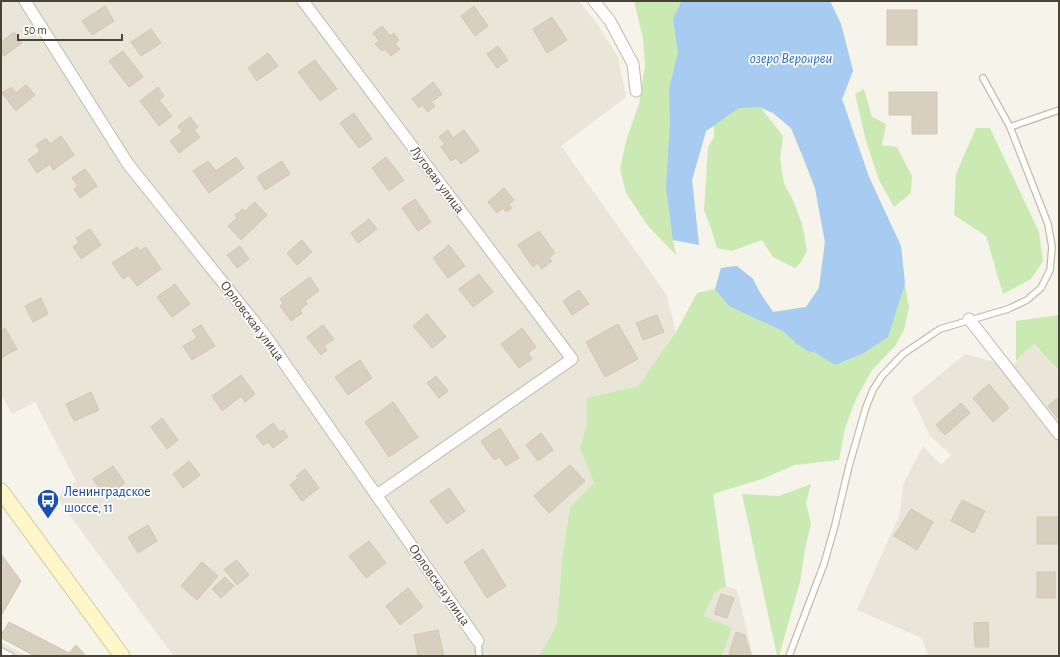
<svg xmlns="http://www.w3.org/2000/svg" width="1060" height="657" font-family="'Alegreya Sans',sans-serif">
	<rect width="100%" height="100%" fill="#f5f3ea"/>
	<g fill="#e9e5d8">
		<polygon points="1,1 579,1 598,25 618,57 626,97 561,146 666,294 676,332 638,386 587,398 587,423 580,448 594,483 570,507 562,559 557,624 539,656 174,656 172,654 57,498 76,481 35,402 12,414 1,394"/>
		<polygon points="1033,344 1059,372 1059,656 928,656 922,638 857,610 900,514 903,485 923,446 941,465 951,455 930,436 912,398 965,354 1012,367"/>
		<polygon points="726,586 737,590 753,656 722,656 732,628 704,616 715,592"/>
	</g>
	<g fill="#cbe9b3">
		<polygon points="634,1 830,1 841,24 853,71 842,99 869,177 901,246 905,285 909,307 904,330 895,346 872,370 856,399 845,428 839,460 795,465 762,479 713,494 726,586 715,592 704,616 732,628 722,656 539,656 557,624 562,559 570,507 594,483 580,448 587,423 587,398 638,386 676,332 697,293 715,289 721,268 737,266 753,279 759,291 773,312 806,307 819,288 825,242 815,188 791,128 773,113 761,108 783,136 780,158 784,184 794,202 802,224 807,251 801,262 795,268 773,257 762,240 732,251 717,248 711,228 704,210 708,147 714,137 714,126 706,131 692,180 699,245 673,240 676,255 648,226 626,193 620,169 626,141 639,104 645,65 643,39"/>
		<polygon points="864,89 872,117 886,124 882,145 897,147 912,176 911,193 894,207 879,180 866,141 855,94"/>
		<polygon points="976,128 990,128 1039,232 1043,261 1031,279 1003,294 986,236 954,215 956,174"/>
		<polygon points="1059,315 1059,371 1034,344 1016,361 1016,321"/>
		<polygon points="811,484 806,503 811,524 805,549 800,582 779,656 777,656 742,494 779,496"/>
	</g>
	<polygon fill="#e6e5e1" points="1,642 27,656 1,656"/>
	<polygon fill="#a7cbf1" points="682,1 830,1 841,24 853,71 842,99 869,177 901,246 905,284 888,337 864,353 835,365 816,353 808,351 797,344 783,331 729,306 715,289 721,268 737,266 753,279 759,291 773,312 806,307 819,288 825,242 815,188 804,159 791,128 773,113 760,107 739,108 706,131 692,180 699,245 673,240 666,188 670,123 669,88 678,53 673,18"/>
	<g fill="#d7d0bf" stroke="#d1c8b2">
		<polygon points="105,6 114,21 92,35 82,21"/>
		<polygon points="474,6 488,26 475,36 461,16"/>
		<rect x="887" y="10" width="30" height="35"/>
		<polygon points="552,17 567,40 547,53 533,29"/>
		<polygon points="382,26 390,36 394,33 399,40 395,44 400,49 391,56 385,49 382,51 375,44 379,41 373,33"/>
		<polygon points="151,29 161,43 141,56 131,42"/>
		<polygon points="14,32 22,43 4,56 1,53 1,42"/>
		<polygon points="498,46 508,60 497,68 487,54"/>
		<polygon points="123,51 143,77 129,87 109,61"/>
		<polygon points="268,53 278,66 257,81 248,68"/>
		<polygon points="315,60 337,89 320,101 298,72"/>
		<polygon points="433,82 442,94 431,102 435,106 428,112 422,105 419,108 412,99"/>
		<polygon points="26,85 35,95 16,111 2,93 11,87 16,93"/>
		<polygon points="158,87 164,96 159,100 172,116 159,126 140,101"/>
		<polygon points="889,92 937,92 937,134 912,134 912,115 889,115"/>
		<polygon points="354,113 372,139 359,148 340,123"/>
		<polygon points="190,117 198,127 194,130 200,137 179,153 170,141 182,132 178,126"/>
		<polygon points="448,130 453,138 464,130 479,151 461,164 456,158 451,161 441,147 445,144 439,137"/>
		<polygon points="61,136 74,155 53,170 50,164 37,173 28,160 40,151 36,145 46,138 50,144"/>
		<polygon points="236,157 244,168 209,193 193,171 208,161 216,171"/>
		<polygon points="386,157 404,180 389,191 372,168"/>
		<polygon points="282,161 290,174 265,190 257,177"/>
		<polygon points="85,169 97,186 80,198 74,189 78,186 72,178"/>
		<polygon points="504,188 514,200 509,204 512,208 506,212 503,208 497,213 488,202"/>
		<polygon points="415,199 431,222 418,231 402,208"/>
		<polygon points="255,202 267,215 241,240 228,226 237,218 235,215 243,209 245,211"/>
		<polygon points="369,219 377,229 358,243 351,233"/>
		<polygon points="90,229 101,245 81,259 73,247 79,242 76,238"/>
		<polygon points="539,231 555,253 549,258 552,261 542,269 538,263 533,267 518,245"/>
		<polygon points="302,240 312,252 297,265 287,253"/>
		<polygon points="449,245 465,266 448,278 433,258"/>
		<polygon points="240,246 249,259 237,268 227,255"/>
		<polygon points="137,247 140,251 146,247 161,269 137,286 129,275 123,279 112,263"/>
		<polygon points="479,274 493,292 473,307 459,289"/>
		<polygon points="310,277 319,291 305,301 307,304 300,310 302,313 291,321 280,306 283,303 280,299"/>
		<polygon points="175,284 190,304 172,317 157,297"/>
		<polygon points="579,290 589,304 572,315 563,301"/>
		<polygon points="41,298 48,314 33,322 25,306"/>
		<polygon points="427,314 446,337 432,348 413,326"/>
		<polygon points="657,315 664,332 643,340 636,323"/>
		<polygon points="618,324 638,359 605,377 586,342"/>
		<polygon points="201,325 215,346 192,360 183,346 197,338 192,330"/>
		<polygon points="323,325 334,339 324,346 327,350 321,355 307,337"/>
		<polygon points="5,328 17,349 1,358 1,329 2,330"/>
		<polygon points="522,328 536,347 528,353 532,359 519,368 501,344"/>
		<polygon points="360,360 372,378 348,395 335,377"/>
		<polygon points="241,375 255,394 245,402 241,396 222,411 212,396"/>
		<polygon points="436,376 448,391 439,398 427,383"/>
		<polygon points="989,384 1009,408 993,422 973,398"/>
		<polygon points="91,392 99,410 74,421 66,404"/>
		<polygon points="1059,397 1059,420 1048,406"/>
		<polygon points="393,402 418,437 389,457 365,422"/>
		<polygon points="961,403 970,413 945,435 936,425"/>
		<polygon points="162,418 178,440 167,449 151,427"/>
		<polygon points="273,423 280,432 283,430 288,437 273,448 268,442 263,445 256,436"/>
		<polygon points="500,428 519,458 506,466 500,457 494,460 481,441"/>
		<polygon points="541,433 553,450 538,461 526,445"/>
		<polygon points="189,461 200,475 183,488 173,474"/>
		<polygon points="570,465 585,481 549,513 534,496"/>
		<polygon points="113,466 125,483 105,497 93,479"/>
		<polygon points="305,469 319,488 302,501 290,485 298,478 296,476"/>
		<polygon points="449,488 465,511 447,524 430,501"/>
		<polygon points="962,500 985,511 974,533 951,521"/>
		<polygon points="911,509 933,522 917,550 894,536"/>
		<rect x="1037" y="517" width="22" height="27"/>
		<polygon points="148,525 157,541 138,553 128,537"/>
		<polygon points="369,541 386,563 366,578 349,556"/>
		<polygon points="483,549 506,586 487,598 464,562"/>
		<polygon points="1,554 21,581 1,616"/>
		<polygon points="237,560 249,575 237,585 224,569"/>
		<polygon points="202,562 218,576 197,600 181,586"/>
		<rect x="1037" y="572" width="18" height="26"/>
		<polygon points="225,577 234,586 221,598 212,589"/>
		<polygon points="408,588 423,607 400,625 386,606"/>
		<polygon points="721,594 734,598 727,618 714,614"/>
		<polygon points="9,622 69,653 76,645 86,656 35,656 1,638 1,635"/>
		<polygon points="988,622 989,647 975,647 974,623"/>
		<polygon points="438,630 444,656 418,656 414,635"/>
		<polygon points="736,632 745,635 751,656 736,656 729,654"/>
	</g>
	<g fill="none" stroke-linecap="round" stroke-linejoin="round">
		<g stroke="#c1bcac" stroke-width="8">
			<g id="service">
				<polyline points="1010,127 1059,110"/>
				<polyline points="478,641 479,656"/>
				<polyline points="1,651 11,656"/>
				<polyline points="789,656 824,564 835,525 849,466 866,407 873,390 882,376 903,354 940,329 1008,309 1027,300 1041,288 1050,270 1052,247 1048,224 1010,127 983,78"/>
			</g>
		</g>
		<g stroke="#c1bcac" stroke-width="13">
			<g id="minor">
				<polyline points="25,1 128,164 264,334 478,641"/>
				<polyline points="303,1 572,359 377,495"/>
				<polyline points="594,1 610,21 633,64 636,91"/>
				<polyline points="969,319 1059,434"/>
			</g>
		</g>
		<g stroke="#d5cb9a" stroke-width="17">
			<polyline id="secondary" points="1,491 122,656"/>
		</g>
		<use href="#service" stroke="#fff" stroke-width="5.5"/>
		<use href="#minor" stroke="#fff" stroke-width="11"/>
		<use href="#secondary" stroke="#fff7ca" stroke-width="15"/>
	</g>
	<defs>
		<g id="bus-pin" transform="scale(1.15)"><path d="M0 17L-7.5 6A9.5 9.5 0 1 1 7.5 6Z" fill="#1a4fb4" stroke="#fff"/><path d="M-5-6H5V4H4V6H2V4H-2V6H-4V4H-5ZM-3.5-4V0h7V-4ZM-3.5 1.2v1.5H-2V1.2ZM2 1.2v1.5H3.5V1.2Z" fill="#fff"/></g>
	</defs>
	<g fill-rule="evenodd">
		<use href="#bus-pin" x="48" y="500"/>
	</g>
	<g text-anchor="middle" dominant-baseline="central" stroke-width="3.5" stroke-linejoin="round" paint-order="stroke">
		<g font-size="14" fill="#494438" stroke="#fff">
			<text transform="translate(437 180) rotate(53)">Луговая улица</text>
			<text transform="translate(252 321) rotate(53)">Орловская улица</text>
			<text transform="translate(439 585) rotate(55)">Орловская улица</text>
		</g>
		<g font-size="14" fill="#164399" stroke="#fff" text-anchor="start">
			<text x="64" y="492">Ленинградское<tspan x="64" dy="16">шоссе, 11</tspan></text>
		</g>
		<g font-size="15" font-style="italic" fill="#2f6fb6" stroke="#fff">
			<text x="791" y="58">озеро Вероярви</text>
		</g>
	</g>
	<rect width="1060" height="657" fill="none" stroke="#494438" stroke-width="4"/>
	<path d="M18 34v6h104v-6" fill="none" stroke="#494438" stroke-width="2"/>
	<text x="24" y="34" font-size="12" fill="#494438" stroke="#ffffff" stroke-width="3" paint-order="stroke">50 m</text>
</svg>
